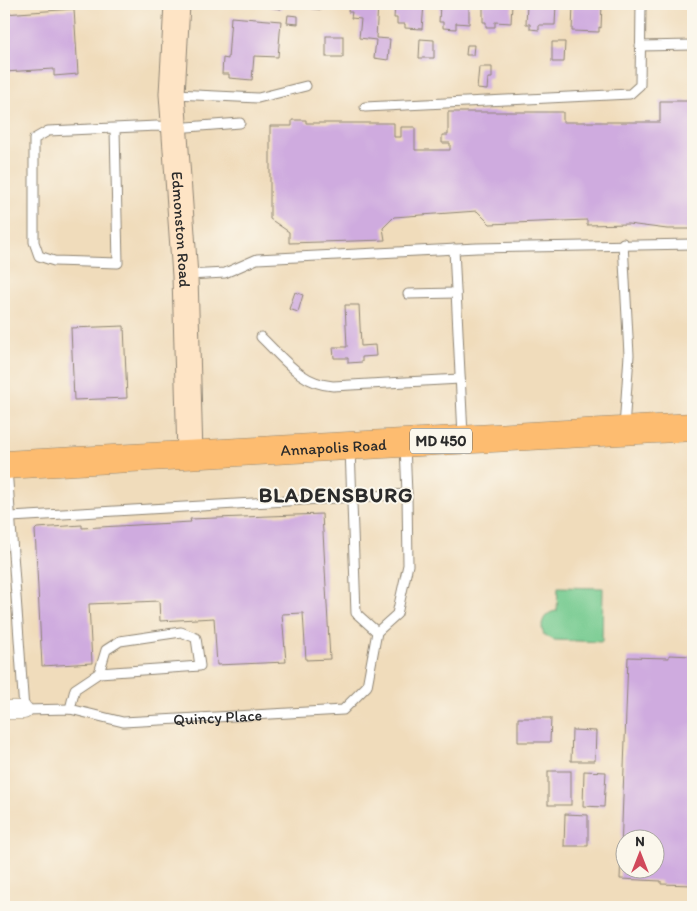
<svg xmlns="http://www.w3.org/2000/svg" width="697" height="911" font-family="Itim,sans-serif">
	<rect width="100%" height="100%" fill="#fbf7ec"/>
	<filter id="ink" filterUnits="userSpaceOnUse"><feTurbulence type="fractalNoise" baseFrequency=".02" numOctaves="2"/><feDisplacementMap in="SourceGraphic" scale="10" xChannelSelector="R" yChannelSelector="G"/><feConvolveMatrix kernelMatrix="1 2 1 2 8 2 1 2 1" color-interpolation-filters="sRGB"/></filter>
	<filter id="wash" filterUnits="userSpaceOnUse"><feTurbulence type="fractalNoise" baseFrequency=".0096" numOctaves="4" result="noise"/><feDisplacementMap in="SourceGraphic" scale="20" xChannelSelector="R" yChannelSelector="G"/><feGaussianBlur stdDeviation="1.12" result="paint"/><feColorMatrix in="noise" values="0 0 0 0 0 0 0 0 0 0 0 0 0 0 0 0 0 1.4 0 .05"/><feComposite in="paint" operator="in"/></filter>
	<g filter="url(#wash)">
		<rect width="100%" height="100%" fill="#f0dcbb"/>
		<path fill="#74ca8f" stroke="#507a5d" d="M558,587L603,588L602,642L554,640L544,635C539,624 544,612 557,611Z"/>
		<g id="blocks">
			<g fill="#cfabdf" fill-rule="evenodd">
				<polygon points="269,4 282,4 281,9 269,7"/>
				<polygon points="309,4 334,4 333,7 323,5 322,10 308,8"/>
				<polygon points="349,4 378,4 376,38 390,39 388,60 374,58 376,40 359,38 361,19 351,18 352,12 348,12"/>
				<polygon points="395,4 424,4 422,29 405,28 405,24 397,24 397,18 394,18"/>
				<polygon points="440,4 469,4 469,24 456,23 456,29 443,28 443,22 439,22"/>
				<polygon points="483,4 512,4 511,23 495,22 495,27 486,27 486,22 483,22"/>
				<polygon points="527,4 556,4 555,25 539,25 539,30 530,29 530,24 526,24"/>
				<polygon points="573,4 602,4 601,28 599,27 599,32 572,31"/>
				<polygon points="74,9 78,74 54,76 54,69 4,72 4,14"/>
				<polygon points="288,15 298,16 298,24 287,23"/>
				<polygon points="231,17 281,21 278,57 254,56 252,80 229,78 229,74 222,74 223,58 228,59"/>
				<rect x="326" y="36" width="17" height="21"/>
				<polygon points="420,39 434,40 434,58 419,58"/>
				<polygon points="552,42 565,42 564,62 552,62"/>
				<polygon points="467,45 474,45 473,55 466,55"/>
				<polygon points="479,67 492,67 492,78 488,78 487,90 477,89"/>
				<polygon points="660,101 693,101 693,229 667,229 628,224 587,225 587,220 490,224 477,211 394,217 383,228 385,240 289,243 289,232 270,219 270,126 292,126 292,120 306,120 306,123 394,123 394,137 401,137 401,127 415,127 415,150 450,150 450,143 442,143 442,135 448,135 448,112 563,112 563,122 660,122"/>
				<polygon points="295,292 303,295 298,312 289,309"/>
				<polygon points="345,305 359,305 361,346 375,345 376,356 362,357 362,362 348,363 348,358 334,358 333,347 347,347"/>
				<polygon points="124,326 127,398 74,400 71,328"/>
				<polygon points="322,514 330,659 306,660 303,613 282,614 286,662 217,665 214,618 160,621 159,601 89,604 92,663 42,666 35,530 37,528 82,525 82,528 191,522 190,519"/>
				<path d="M669,655L693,656V885L661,884V881L620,879L628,657L669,658ZM624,838H654V868H624Z"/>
				<polygon points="518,718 551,718 550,742 518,742"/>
				<polygon points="572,730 596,731 595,761 571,761"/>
				<rect x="548" y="771" width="23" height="34"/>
				<polygon points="584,771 606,772 604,807 583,806"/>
				<polygon points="565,814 588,815 588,846 564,846"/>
			</g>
		</g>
	</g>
	<g filter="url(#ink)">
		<use href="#blocks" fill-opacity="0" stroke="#8e8473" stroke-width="1"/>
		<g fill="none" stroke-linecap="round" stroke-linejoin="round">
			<g stroke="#8e8473" stroke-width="11">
				<g id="lane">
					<polyline points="640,46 693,45"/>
					<polyline points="175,94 258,98 306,86"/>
					<polyline points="365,107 630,94 640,85 641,4"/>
					<polyline points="115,129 118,263 54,261 39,256 34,242 34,139 48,131 157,126 174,128 240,123"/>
					<polyline points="623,243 629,355 624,428"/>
					<polyline points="454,249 463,436"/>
					<polyline points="188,275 225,273 257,259 477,248 693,244"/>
					<polyline points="408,294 456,293"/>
					<path d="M261,337C283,358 301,384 333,386L460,379"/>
					<polyline points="350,448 356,613 377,632 397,614 408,565 407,494"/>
					<path id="s1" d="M7,468L24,710L70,709L123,722L343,710L367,686L377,632"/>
					<polyline points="11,517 407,494 405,446"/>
					<polyline points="70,709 75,689 99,673 200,666 196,638 181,632 120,641 106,650 99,673"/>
				</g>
			</g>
			<g stroke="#8e8473" stroke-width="19">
				<polyline id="street" points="4,710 24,710"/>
			</g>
			<g stroke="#8e8473" stroke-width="27">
				<g id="secondary">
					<path id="s2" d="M177,4L172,94L185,276L190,455"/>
				</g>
			</g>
			<g stroke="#8e8473" stroke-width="29">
				<g id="primary">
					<path id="s3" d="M4,465L693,427"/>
				</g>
			</g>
			<use href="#lane" stroke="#fff" stroke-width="9"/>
			<use href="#street" stroke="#fff" stroke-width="18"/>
			<use href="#secondary" stroke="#fee4c5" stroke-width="25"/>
			<use href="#primary" stroke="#fdbc6f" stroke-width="28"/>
		</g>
	</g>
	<g text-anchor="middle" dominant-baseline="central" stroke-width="4" stroke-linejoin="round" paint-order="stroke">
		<rect fill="#fbf7ec" stroke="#696865" stroke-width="1" x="410" y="428.5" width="62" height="25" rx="4"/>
		<g font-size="15" font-weight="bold" fill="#2b2b2b">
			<text x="441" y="441">MD 450</text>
		</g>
		<g font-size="16" fill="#2b2b2b" stroke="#fbf7ec">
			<text stroke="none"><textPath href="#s2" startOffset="226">Edmonston Road</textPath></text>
			<text stroke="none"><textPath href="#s3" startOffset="330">Annapolis Road</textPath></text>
			<text stroke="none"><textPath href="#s1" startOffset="438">Quincy Place</textPath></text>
		</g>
		<g font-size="21" font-weight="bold" letter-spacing="1" fill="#2b2b2b" stroke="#fbf7ec">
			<text x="336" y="494">BLADENSBURG</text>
		</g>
	</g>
	<rect width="697" height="911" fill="none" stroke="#fbf7ec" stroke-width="20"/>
	<g transform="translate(640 854)"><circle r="24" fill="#fbf7ec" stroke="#a8a59f"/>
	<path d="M0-4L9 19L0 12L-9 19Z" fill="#d1495b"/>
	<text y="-8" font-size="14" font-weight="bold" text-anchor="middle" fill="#2b2b2b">N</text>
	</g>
</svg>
